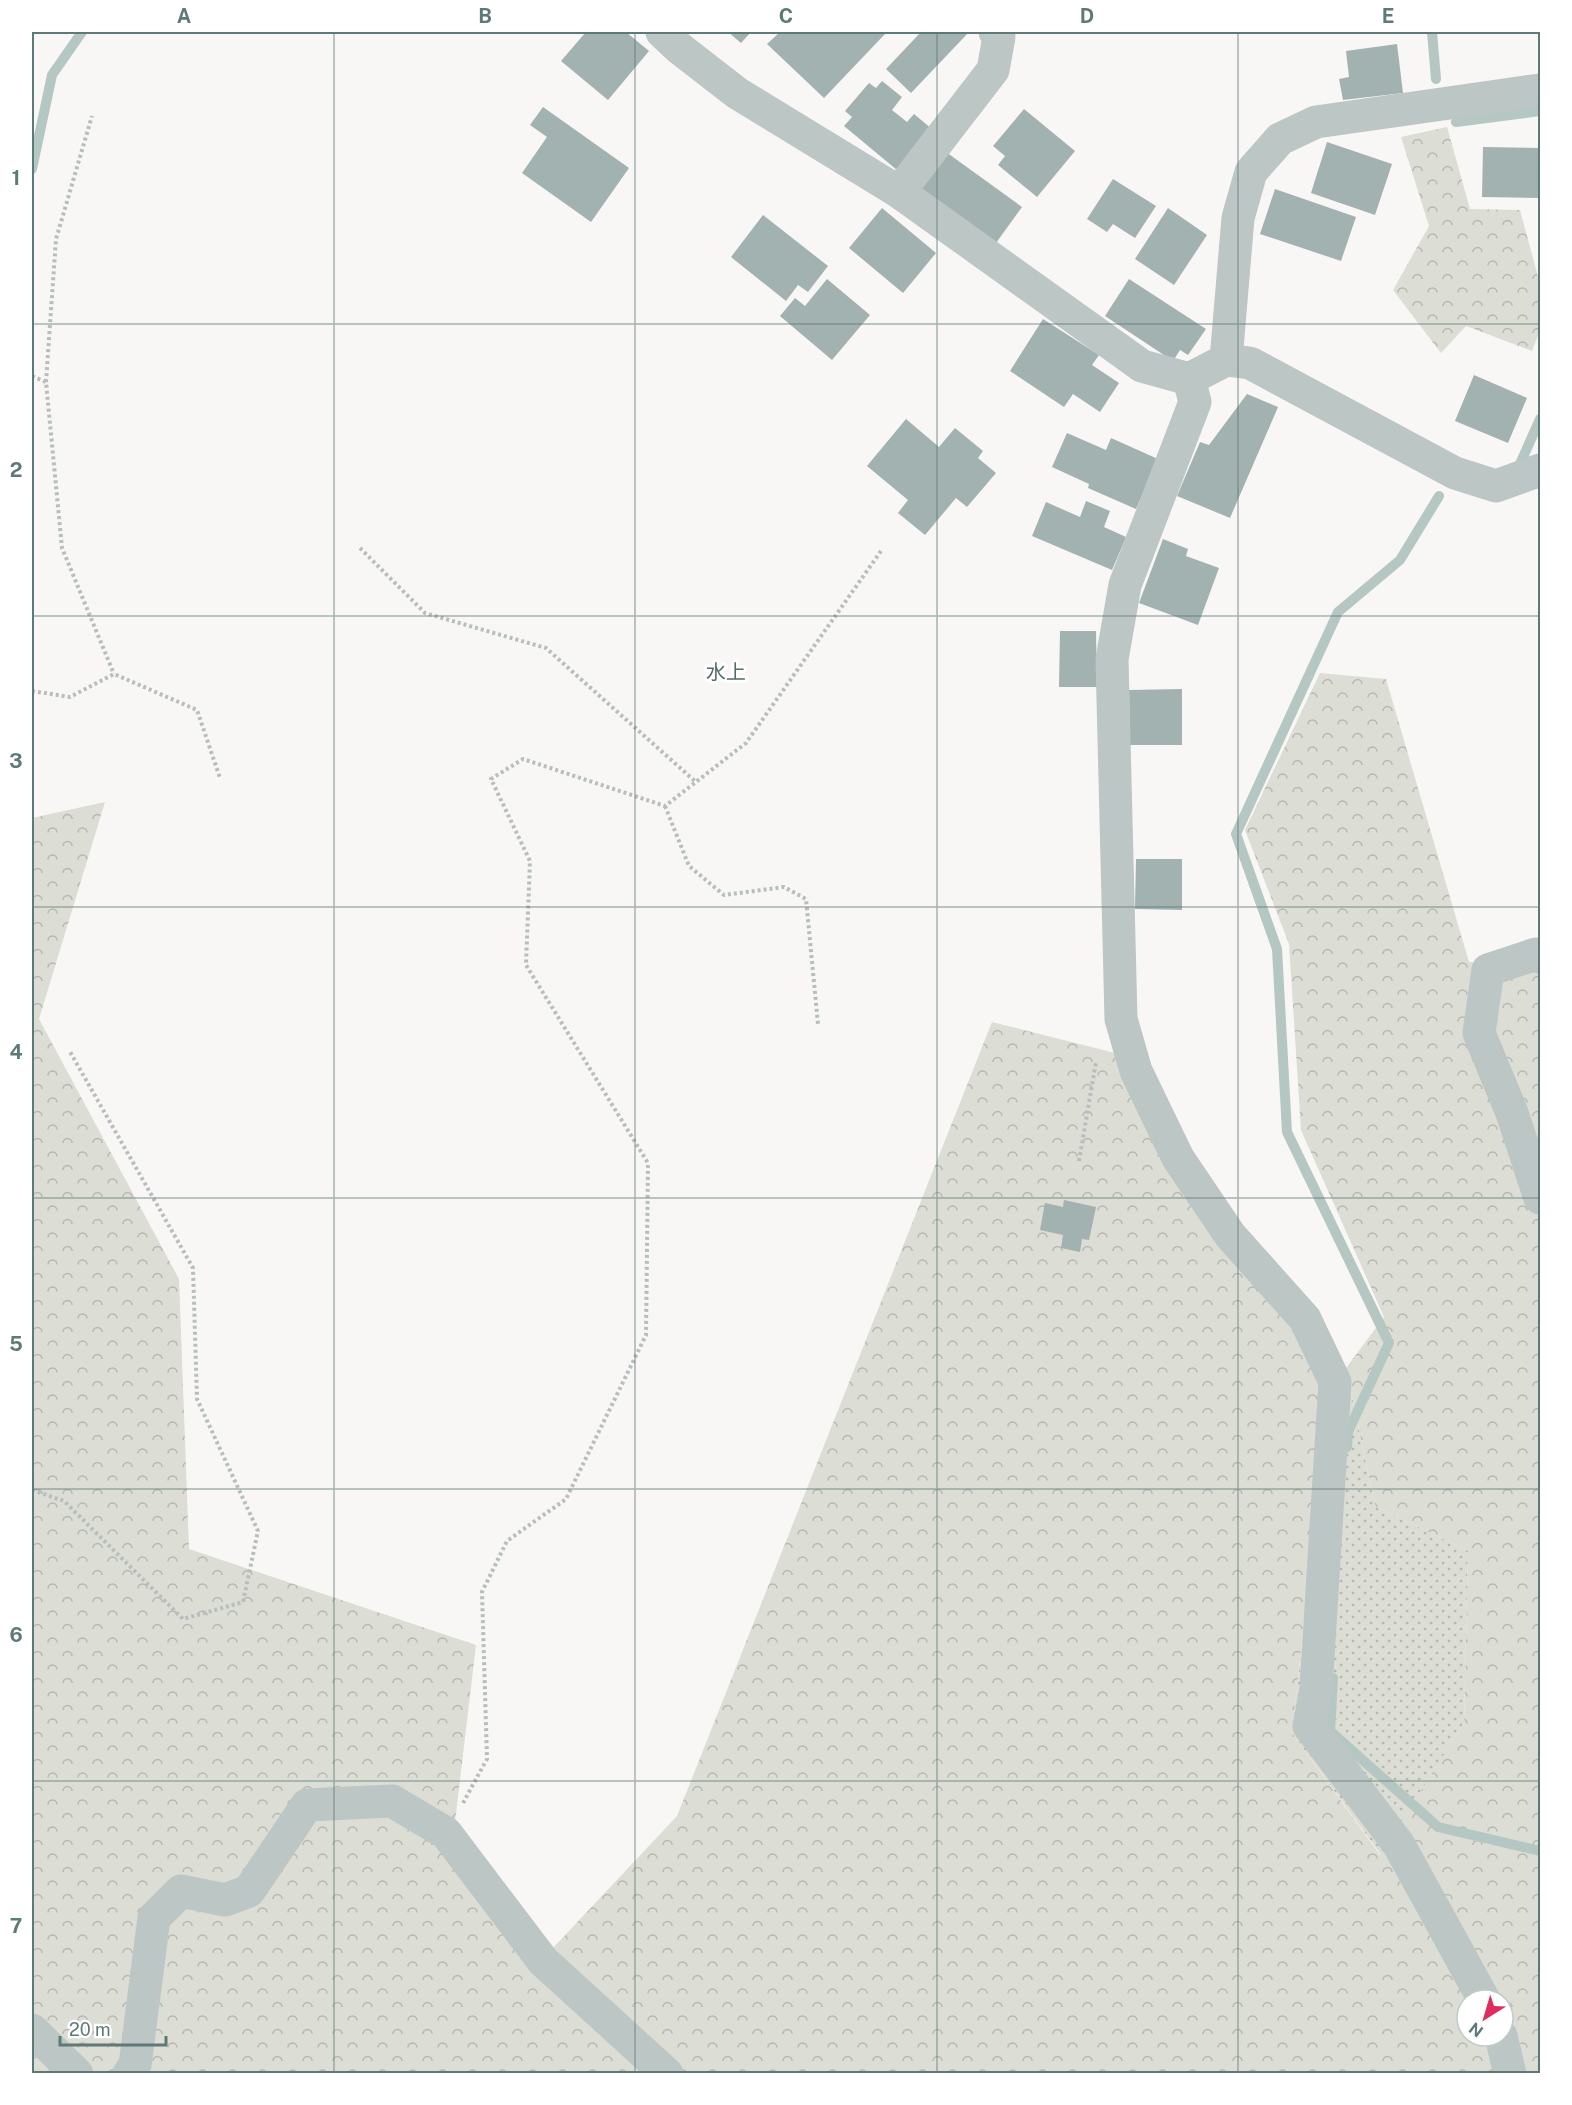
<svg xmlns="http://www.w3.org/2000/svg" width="1572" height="2105" font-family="'Public Sans','Noto Sans JP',sans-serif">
	<defs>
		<pattern id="grass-dots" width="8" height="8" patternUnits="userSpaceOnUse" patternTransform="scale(1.5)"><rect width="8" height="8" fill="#dcddd4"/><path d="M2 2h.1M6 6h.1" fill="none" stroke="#b6b8b1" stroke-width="1.8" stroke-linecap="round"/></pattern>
		<pattern id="forest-crowns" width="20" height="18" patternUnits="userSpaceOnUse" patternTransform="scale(1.5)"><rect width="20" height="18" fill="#dcddd4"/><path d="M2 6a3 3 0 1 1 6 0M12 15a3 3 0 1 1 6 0" fill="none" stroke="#b6b8b1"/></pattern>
	</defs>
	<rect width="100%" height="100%" fill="#f8f7f5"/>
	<polygon fill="url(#grass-dots)" points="1346,1368 1375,1506 1468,1551 1464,1723 1381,1855 1292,1733 1329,1391"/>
	<g fill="url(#forest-crowns)" fill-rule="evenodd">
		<polygon points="1447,127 1470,209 1520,210 1540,284 1540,330 1532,351 1466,326 1441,353 1393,290 1429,226 1401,137"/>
		<path d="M1320,673L1386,679L1469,962L1536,966L1540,970V2073H32V818L105,802L39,1019L179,1279L189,1549L476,1645L455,1822L552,1949L677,1816L992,1022L1115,1053L1298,1327L1329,1391L1292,1733L1380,1855L1464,1723L1468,1551L1375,1506L1346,1368L1384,1317L1301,1130L1289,944L1245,830ZM1467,2000H1503V2036H1467Z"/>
	</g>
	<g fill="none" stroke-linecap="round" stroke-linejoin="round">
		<g stroke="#b5c7c2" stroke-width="10">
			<polyline points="1432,32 1436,79"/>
			<polyline points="1456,122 1540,111"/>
			<polyline points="32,169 52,75 82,32"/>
			<polyline points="1520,464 1540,419"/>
			<polyline points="1347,1447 1348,1432 1389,1343 1287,1132 1277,949 1236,834 1338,612 1400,560 1439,496"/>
			<polyline points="1333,1678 1330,1731 1438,1827 1540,1851"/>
		</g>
	</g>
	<g fill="#a1b2b0">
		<polygon points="586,32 626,32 649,51 608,100 561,61"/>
		<polygon points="728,32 751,32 741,43"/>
		<polygon points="780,32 882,32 885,34 824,98 767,44"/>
		<polygon points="921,32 969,32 911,93 886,69"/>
		<polygon points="1397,44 1403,93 1343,100 1339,79 1349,77 1346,51"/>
		<polygon points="882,81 902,97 892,110 907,122 914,114 932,129 897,170 844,126 852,117 845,111 869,83 876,88"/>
		<polygon points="543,107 629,168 591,222 522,173 547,137 530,125"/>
		<polygon points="1024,109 1075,151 1037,197 998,165 1005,156 993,146"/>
		<polygon points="1327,142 1392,164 1375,215 1311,193"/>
		<polygon points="1483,147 1540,148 1540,198 1482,197"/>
		<polygon points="946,152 1022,207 996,243 920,188"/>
		<polygon points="1113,179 1156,206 1135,238 1113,224 1107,232 1087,219"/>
		<polygon points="1275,189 1356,217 1341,261 1260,234"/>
		<polygon points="882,208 936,253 903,293 849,248"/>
		<polygon points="1168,208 1207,235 1174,285 1135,259"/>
		<polygon points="763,215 828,266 808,292 798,285 786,301 731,257"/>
		<polygon points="827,279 870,315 832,360 780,316 795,298 805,306"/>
		<polygon points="1129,279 1206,329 1188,355 1180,350 1173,361 1105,316"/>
		<polygon points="1043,319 1099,355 1092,365 1119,383 1100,412 1073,394 1064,407 1010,371"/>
		<polygon points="1474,375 1527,398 1508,443 1455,421"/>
		<polygon points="1247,394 1278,407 1230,518 1177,496 1200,442 1209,445"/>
		<polygon points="906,419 939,447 955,428 983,451 978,458 996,473 967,507 956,498 925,535 898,513 908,500 867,466"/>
		<polygon points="1067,433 1106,450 1111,438 1158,459 1136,509 1088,488 1089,484 1052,467"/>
		<polygon points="1086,501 1110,511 1104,527 1126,537 1112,570 1032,536 1046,502 1080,517"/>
		<polygon points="1163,539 1188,549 1186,556 1219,568 1198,625 1139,603"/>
		<polygon points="1060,631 1096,631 1097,687 1059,687"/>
		<polygon points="1182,689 1182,745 1130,745 1129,690"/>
		<polygon points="1136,859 1182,859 1182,910 1135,909"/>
		<polygon points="1064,1200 1096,1207 1089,1240 1082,1239 1080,1252 1061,1248 1063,1235 1040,1230 1045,1203 1063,1207"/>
	</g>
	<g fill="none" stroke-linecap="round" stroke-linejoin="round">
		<g stroke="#b7bebe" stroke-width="4" stroke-dasharray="3 3" stroke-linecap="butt">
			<polyline points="32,376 46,382 62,548 114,674"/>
			<polyline points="46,382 56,239 92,116"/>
			<polyline points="360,548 425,613 546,648 696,782"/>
			<polyline points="32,691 70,697 114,674 197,710 220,778"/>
			<polyline points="665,806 689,866 724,895 784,887 806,899 818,1024"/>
			<polyline points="1079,1161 1096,1062"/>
			<polyline points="32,1490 64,1501 183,1619 243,1602 258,1531 197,1399 193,1268 69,1050"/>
			<polyline points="463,1803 487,1759 482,1592 507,1541 566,1499 646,1335 648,1163 526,965 530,861 491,779 523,759 665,806 746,743 881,551"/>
		</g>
		<g stroke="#bcc6c5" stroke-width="33">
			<polyline points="662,32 679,48 737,93 899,192 1142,366 1189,379 1226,360 1250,363 1455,473 1496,486 1540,470"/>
			<polyline points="899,192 993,70 999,37 995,32"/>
			<polyline points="1226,360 1238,218 1251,172 1280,139 1316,122 1540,90"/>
			<polyline points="1189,379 1195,402 1125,585 1112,659 1121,1019 1136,1071 1178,1158 1230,1235 1305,1319 1335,1382 1316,1689 1309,1726 1399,1845 1484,2000"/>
			<polyline points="1540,957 1536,954 1488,970 1479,1033 1512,1113 1540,1198"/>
			<polyline points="32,2030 77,2074"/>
			<polyline points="1501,2036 1510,2074"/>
			<polyline points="129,2074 135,2065 154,1918 181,1891 225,1900 249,1891 307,1805 392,1801 446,1833 543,1961 667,2074"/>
		</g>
	</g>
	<path fill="none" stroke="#5e7a78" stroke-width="1.5" stroke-opacity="0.55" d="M334,32V2074M635,32V2074M937,32V2074M1238,32V2074M32,324H1540M32,616H1540M32,907H1540M32,1198H1540M32,1489H1540M32,1781H1540"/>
	<g text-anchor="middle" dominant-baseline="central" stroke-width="6" stroke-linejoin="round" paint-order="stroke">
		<g font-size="20" fill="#556b69" stroke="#fff">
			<text x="726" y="672">水上</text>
		</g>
	</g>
	<rect width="1572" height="2105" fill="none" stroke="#ffffff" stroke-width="66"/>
	<g transform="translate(1485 2018) rotate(217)"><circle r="28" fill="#ffffff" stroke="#bfcac9" stroke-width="1.5"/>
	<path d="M0-4.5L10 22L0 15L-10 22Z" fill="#e02d60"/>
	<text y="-9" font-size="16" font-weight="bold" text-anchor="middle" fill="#5e7a78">N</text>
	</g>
	<path d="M60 2036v9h106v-9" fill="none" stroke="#5e7a78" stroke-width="3"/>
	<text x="69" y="2036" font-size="18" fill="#5e7a78" stroke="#ffffff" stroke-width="4.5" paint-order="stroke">20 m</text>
	<rect x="33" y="33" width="1506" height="2039" fill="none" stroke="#5e7a78" stroke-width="2"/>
	<g font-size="20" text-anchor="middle" font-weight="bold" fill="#5e7a78">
		<text x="184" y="23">A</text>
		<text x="485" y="23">B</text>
		<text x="786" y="23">C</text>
		<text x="1087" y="23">D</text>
		<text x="1388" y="23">E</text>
		<text x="16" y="185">1</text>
		<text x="16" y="477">2</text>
		<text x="16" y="768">3</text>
		<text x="16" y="1059">4</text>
		<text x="16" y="1351">5</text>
		<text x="16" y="1642">6</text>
		<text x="16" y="1933">7</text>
	</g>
</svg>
